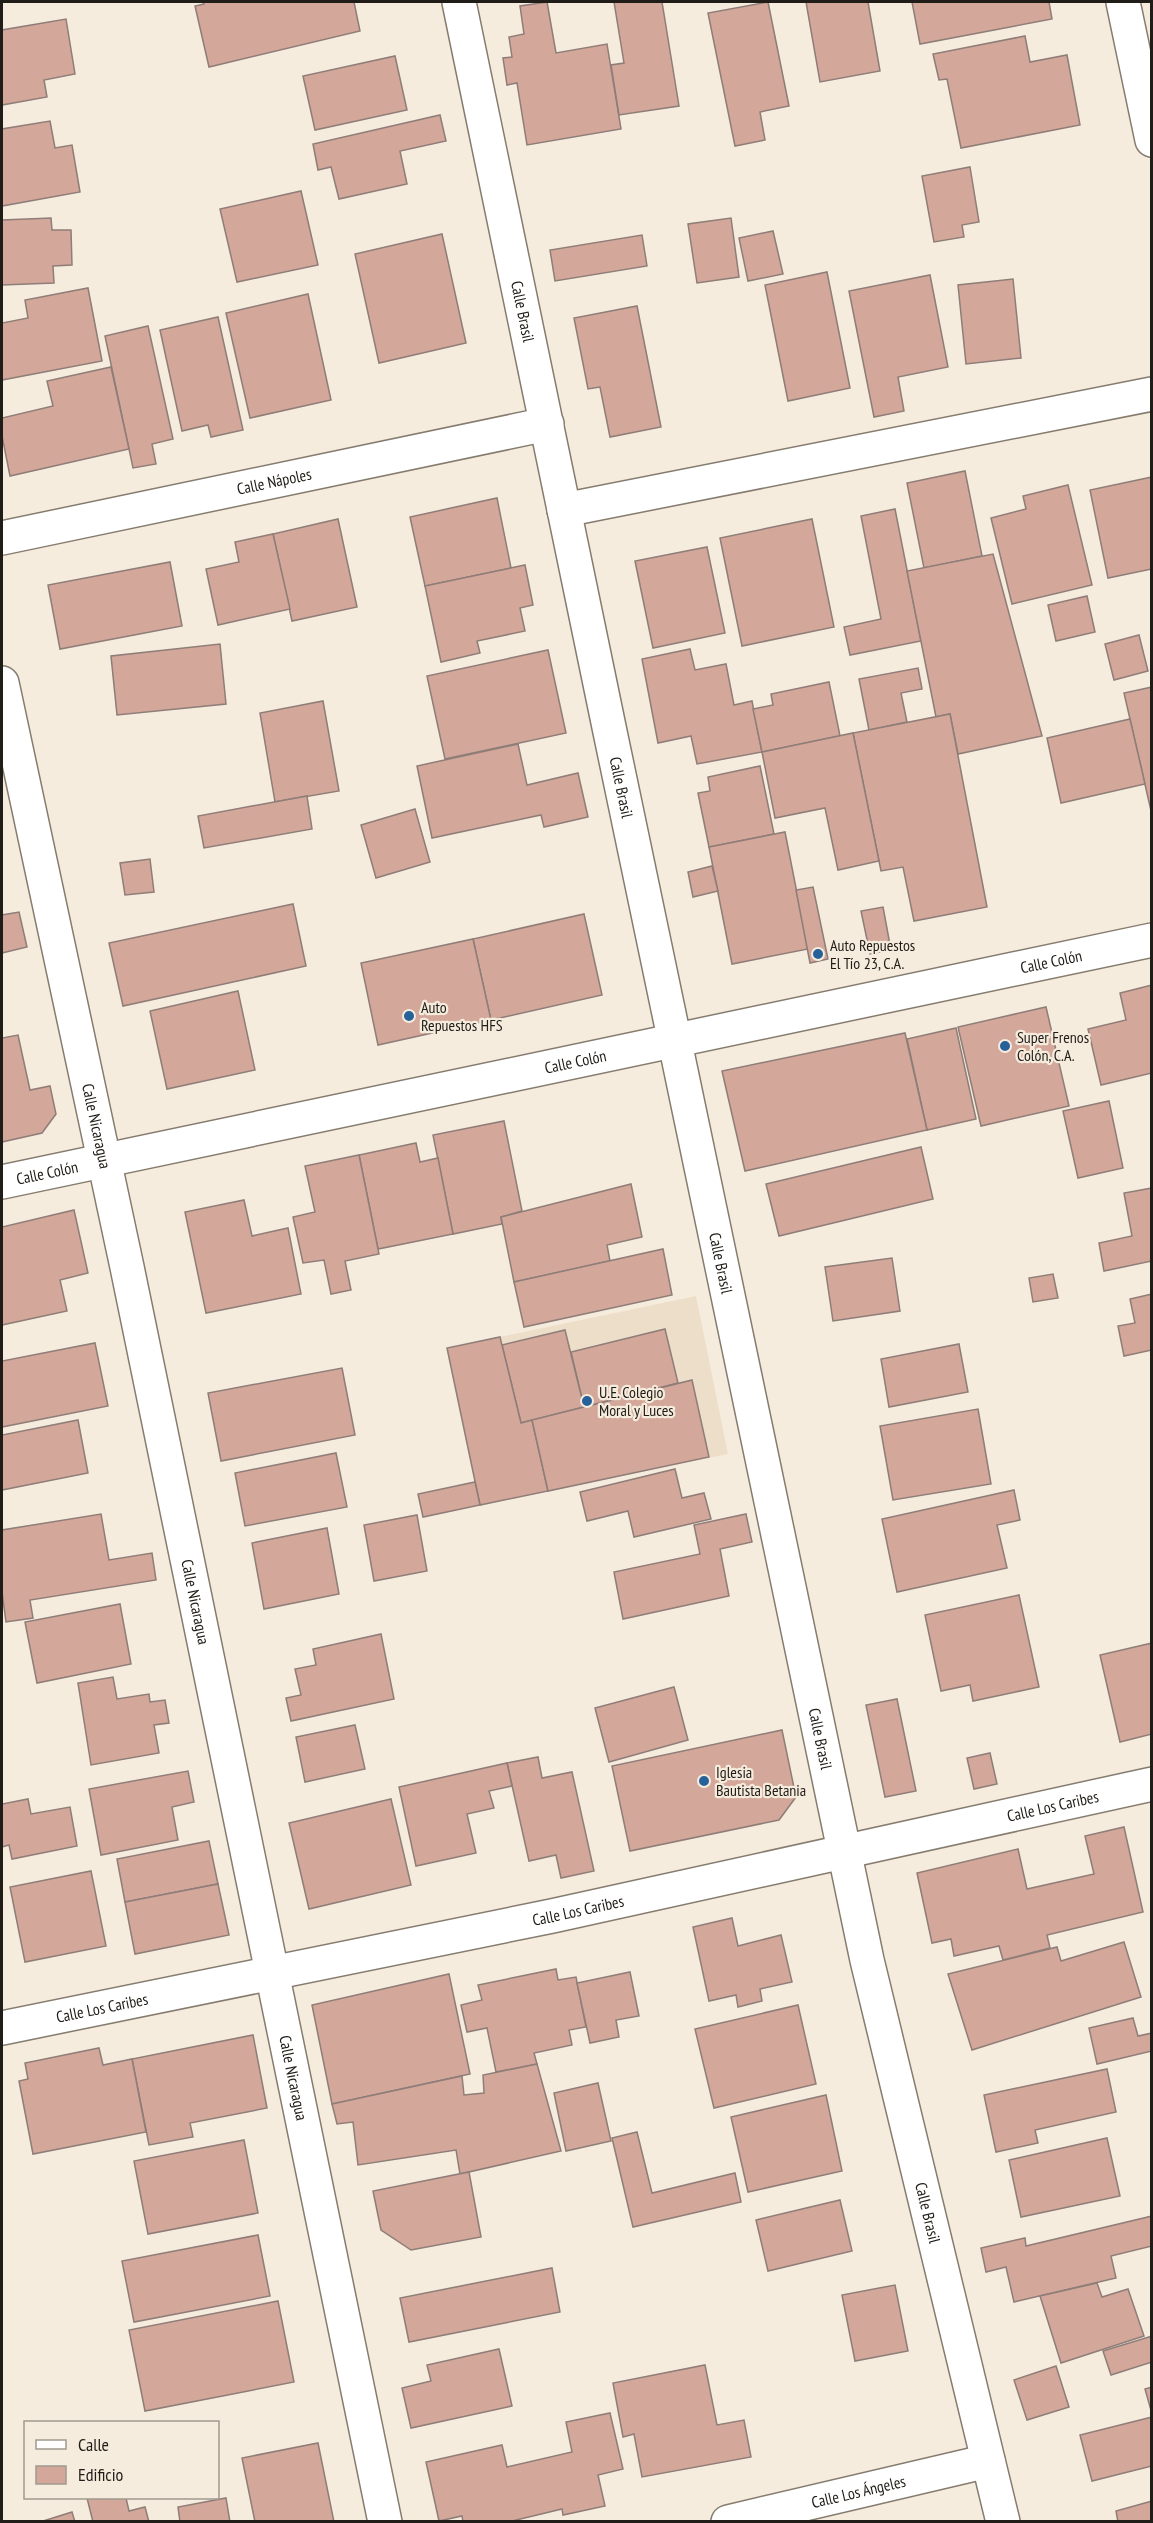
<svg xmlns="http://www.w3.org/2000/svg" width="1153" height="2523" font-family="'PT Sans Narrow',sans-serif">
	<rect width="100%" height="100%" fill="#f6ecdd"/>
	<polygon fill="#eddec9" points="696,1296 728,1454 480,1505 447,1348"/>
	<g fill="#d3a799" stroke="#8e7d78" stroke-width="1.5">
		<polygon points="203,2 354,2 360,31 209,67 195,6 204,4"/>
		<polygon points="547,2 556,53 607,44 621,129 527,145 517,83 507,85 503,58 512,57 509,37 524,34 520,6"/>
		<polygon points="614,2 662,2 679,106 619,115 611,65 624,63"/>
		<polygon points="768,2 789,106 760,112 765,140 735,146 708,13"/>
		<polygon points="806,2 868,2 880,71 820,82"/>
		<polygon points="912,2 1049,2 1052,19 920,44"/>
		<polygon points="66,19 75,74 44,80 47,97 2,105 2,30"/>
		<polygon points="1025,36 1030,62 1067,55 1080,125 961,148 947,79 939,80 933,54"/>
		<polygon points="395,56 407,110 315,130 303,76"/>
		<polygon points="440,115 446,141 400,151 407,184 339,199 331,167 318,170 313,144"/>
		<polygon points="50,121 55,148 72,145 80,192 2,206 2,129"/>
		<polygon points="970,167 979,222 962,225 964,237 934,242 922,176"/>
		<polygon points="301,191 318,265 237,282 220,209"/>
		<polygon points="51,218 52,230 71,230 72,265 53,266 54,283 2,285 2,220"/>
		<polygon points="731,218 739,277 697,283 688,224"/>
		<polygon points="773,231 783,274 748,281 739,238"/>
		<polygon points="442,234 466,343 379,363 355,254"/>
		<polygon points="642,235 647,266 555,281 550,250"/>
		<polygon points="827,272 850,388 788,401 765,285"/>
		<polygon points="930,275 948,367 898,377 904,411 874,417 849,291"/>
		<polygon points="1013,279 1021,358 966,364 958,285"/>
		<polygon points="88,288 102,361 2,380 2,323 28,318 25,300"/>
		<polygon points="308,294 331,400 250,418 226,313"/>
		<polygon points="637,306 661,427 610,437 600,387 588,389 574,318"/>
		<polygon points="218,317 243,430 211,437 208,425 182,431 160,330"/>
		<polygon points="148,326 173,439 152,444 156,464 133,468 105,336"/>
		<polygon points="111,367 129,449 10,476 2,436 2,418 53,406 47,381"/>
		<polygon points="965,471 982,556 924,568 907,483"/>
		<polygon points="1152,477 1152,569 1108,578 1090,490"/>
		<polygon points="1068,485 1092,585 1012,604 991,518 1026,509 1023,496"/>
		<polygon points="497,498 511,568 425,586 410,517"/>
		<polygon points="895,509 921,641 850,655 844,627 881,619 861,516"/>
		<polygon points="338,519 357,607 292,621 273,534"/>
		<polygon points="812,519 834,627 742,646 720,538"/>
		<polygon points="273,534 290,609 218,625 206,569 239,562 235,542"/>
		<polygon points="707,547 725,633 653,648 635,561"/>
		<polygon points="993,554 1042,736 958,754 950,714 936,717 907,571"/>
		<polygon points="170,562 182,626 60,649 48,585"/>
		<polygon points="525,565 533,605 520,608 525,631 477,641 480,653 441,662 425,586"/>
		<polygon points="1087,596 1095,632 1056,641 1048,605"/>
		<polygon points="1139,635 1148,671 1114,680 1105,644"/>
		<polygon points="220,644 226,704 117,715 111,656"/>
		<polygon points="690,649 695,670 726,664 734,705 752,701 762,752 697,764 691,736 658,743 642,659"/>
		<polygon points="548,650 566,733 445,759 427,676"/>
		<polygon points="918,668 922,689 901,693 907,722 869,730 859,679"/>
		<polygon points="829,682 840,736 762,752 753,709 773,705 771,694"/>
		<polygon points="1152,687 1152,815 1124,693"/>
		<polygon points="323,701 339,791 275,802 260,713"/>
		<polygon points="950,714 987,907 914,921 903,867 881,871 853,733"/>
		<polygon points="1130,719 1145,784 1061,803 1047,738"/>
		<polygon points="853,733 879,861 838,870 825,808 775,818 762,752"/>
		<polygon points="518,744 527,785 578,773 588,817 544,827 541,815 432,838 417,766"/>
		<polygon points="760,766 774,834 709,847 698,793 710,791 708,777"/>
		<polygon points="307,796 312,829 204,848 198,816"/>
		<polygon points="415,809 430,862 376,878 361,825"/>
		<polygon points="785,832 808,949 732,964 709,847"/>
		<polygon points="150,859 154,892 125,895 120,863"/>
		<polygon points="712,866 718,891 693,897 688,872"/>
		<polygon points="813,887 828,959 810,963 796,890"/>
		<polygon points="293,904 306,966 123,1006 109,943"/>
		<polygon points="883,907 891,950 870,954 861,911"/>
		<polygon points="19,912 27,947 2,953 2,915"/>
		<polygon points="584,914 602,995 491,1020 473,939"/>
		<polygon points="473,939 491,1020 378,1045 361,963"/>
		<polygon points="1152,985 1152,1073 1101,1085 1088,1029 1126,1020 1120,993"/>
		<polygon points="238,991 255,1070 167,1089 150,1011"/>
		<polygon points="1046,1007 1069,1106 981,1126 958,1027"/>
		<polygon points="956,1028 976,1119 927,1130 907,1039"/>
		<polygon points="905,1033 927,1130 745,1171 722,1071"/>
		<polygon points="18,1035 30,1090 50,1086 56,1114 42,1133 2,1142 2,1038"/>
		<polygon points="1109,1101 1123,1168 1078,1178 1063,1111"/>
		<polygon points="504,1121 522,1211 501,1217 502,1224 453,1234 433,1135"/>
		<polygon points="416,1143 420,1162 438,1158 453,1234 378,1249 359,1155"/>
		<polygon points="921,1147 933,1199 779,1236 766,1184"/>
		<polygon points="359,1155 379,1254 345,1261 351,1290 331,1294 324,1260 303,1263 293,1217 315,1212 305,1166"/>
		<polygon points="631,1184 642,1237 607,1245 610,1261 514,1282 501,1217"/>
		<polygon points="1152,1188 1152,1261 1104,1271 1099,1243 1132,1236 1124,1193"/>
		<polygon points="244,1200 252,1236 288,1228 301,1294 206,1313 185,1212"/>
		<polygon points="74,1210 88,1273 60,1280 67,1311 2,1325 2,1227"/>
		<polygon points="663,1249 672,1295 524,1327 514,1282"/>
		<polygon points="892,1258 900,1311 833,1321 825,1267"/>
		<polygon points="1053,1274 1058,1298 1033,1302 1029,1278"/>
		<polygon points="1152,1294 1152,1350 1124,1356 1118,1326 1135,1323 1130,1299"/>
		<polygon points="665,1329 678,1383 584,1407 571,1352"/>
		<polygon points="565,1330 584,1407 521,1423 502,1345"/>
		<polygon points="500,1337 521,1423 532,1420 548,1491 480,1505 447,1348"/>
		<polygon points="95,1343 108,1406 2,1427 2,1361"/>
		<polygon points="959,1344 968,1392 889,1407 881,1359"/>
		<polygon points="342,1368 355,1435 221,1461 208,1393"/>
		<polygon points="692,1380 709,1457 548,1491 532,1420"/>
		<polygon points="978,1409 991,1484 893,1500 880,1426"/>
		<polygon points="78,1420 88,1473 2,1490 2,1435"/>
		<polygon points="336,1453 347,1507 245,1526 235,1473"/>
		<polygon points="675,1469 682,1498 704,1493 711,1519 634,1537 628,1511 587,1521 580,1492"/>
		<polygon points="475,1482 480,1505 423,1517 418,1494"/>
		<polygon points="1014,1490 1020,1520 997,1525 1007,1568 897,1592 882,1519"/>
		<polygon points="101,1514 109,1560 152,1553 156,1580 30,1600 33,1618 6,1622 2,1592 2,1530"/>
		<polygon points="746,1514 752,1542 720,1549 729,1596 623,1619 614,1572 700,1554 694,1525"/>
		<polygon points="417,1515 427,1571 374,1581 364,1525"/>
		<polygon points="327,1528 339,1594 264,1609 252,1543"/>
		<polygon points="1019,1595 1039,1687 973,1701 970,1685 941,1691 925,1615"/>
		<polygon points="120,1604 131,1664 37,1683 25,1622"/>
		<polygon points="381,1634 394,1699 291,1721 286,1698 301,1695 295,1669 316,1665 313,1649"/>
		<polygon points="1152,1643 1152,1734 1120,1742 1100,1655"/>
		<polygon points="113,1677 117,1699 149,1694 150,1702 165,1700 169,1723 154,1725 159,1753 91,1765 78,1683"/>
		<polygon points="674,1687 688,1740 609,1762 595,1708"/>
		<polygon points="897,1699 916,1791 885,1797 866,1705"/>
		<polygon points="355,1725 365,1769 305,1782 296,1737"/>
		<polygon points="782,1730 796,1797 779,1820 630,1851 612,1766"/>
		<polygon points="990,1753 997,1784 974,1789 967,1758"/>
		<polygon points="538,1757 542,1778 572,1772 594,1871 561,1878 556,1855 529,1861 507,1763"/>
		<polygon points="507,1763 512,1786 489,1791 494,1808 467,1814 476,1853 416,1866 399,1787"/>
		<polygon points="188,1771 194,1802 172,1807 178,1840 101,1855 89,1789"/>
		<polygon points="28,1799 31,1814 70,1807 77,1846 12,1859 9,1845 2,1847 2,1804"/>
		<polygon points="391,1799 411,1885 309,1909 289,1823"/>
		<polygon points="1124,1827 1143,1912 1047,1935 1050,1948 1003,1960 999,1946 954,1956 951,1939 932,1943 917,1873 1018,1849 1027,1889 1094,1874 1085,1836"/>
		<polygon points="209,1841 218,1884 125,1902 117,1859"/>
		<polygon points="91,1871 106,1946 25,1962 10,1887"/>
		<polygon points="218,1884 229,1935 135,1954 125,1902"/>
		<polygon points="732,1918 738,1946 781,1935 792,1982 760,1989 762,2001 738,2007 736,1995 709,2001 693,1927"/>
		<polygon points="1124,1942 1141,1997 972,2050 948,1974 1057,1947 1061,1961"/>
		<polygon points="556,1969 558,1980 576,1977 586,2027 569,2030 572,2045 534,2053 537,2064 496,2072 487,2028 467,2032 461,2005 482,2000 478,1985"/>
		<polygon points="630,1972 639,2016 616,2020 619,2037 590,2043 577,1983"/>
		<polygon points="449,1974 470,2074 332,2104 312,2005"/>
		<polygon points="798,2005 816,2084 714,2108 695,2029"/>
		<polygon points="1133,2018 1138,2036 1152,2033 1152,2051 1097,2064 1089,2028"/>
		<polygon points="253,2035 267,2108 190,2123 193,2137 149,2145 132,2059"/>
		<polygon points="99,2048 103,2065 132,2059 146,2132 33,2154 19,2081 28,2079 25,2063"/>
		<polygon points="537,2064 561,2151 460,2174 456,2150 358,2165 353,2122 337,2124 332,2104 462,2076 464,2095 484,2093 483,2075"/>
		<polygon points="1107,2069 1116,2112 1035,2130 1038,2143 996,2152 984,2095"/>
		<polygon points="598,2083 611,2141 566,2151 554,2093"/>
		<polygon points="826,2095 842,2171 748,2192 731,2117"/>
		<polygon points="637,2132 652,2193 735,2173 741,2202 633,2227 612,2138"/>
		<polygon points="1107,2138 1120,2196 1021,2217 1009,2160"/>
		<polygon points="244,2140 258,2213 148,2234 134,2161"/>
		<polygon points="469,2172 481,2237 411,2250 381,2230 373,2191"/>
		<polygon points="840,2200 852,2251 768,2271 756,2220"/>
		<polygon points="1152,2216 1152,2246 1111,2256 1116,2278 1014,2302 1006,2267 986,2272 981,2248 1025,2238 1026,2246"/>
		<polygon points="258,2235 270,2296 134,2322 122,2261"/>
		<polygon points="552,2268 560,2312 409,2342 400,2298"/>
		<polygon points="1097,2283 1102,2297 1128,2289 1144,2336 1061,2363 1040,2296"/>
		<polygon points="895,2285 908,2351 855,2361 842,2295"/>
		<polygon points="278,2301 294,2382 145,2411 129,2330"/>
		<polygon points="1152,2336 1152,2362 1111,2375 1103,2351"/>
		<polygon points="499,2349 512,2406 411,2428 402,2388 431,2381 427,2365"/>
		<polygon points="705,2365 717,2425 744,2420 751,2457 642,2477 634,2434 623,2437 613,2383"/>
		<polygon points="1056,2366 1069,2407 1027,2420 1014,2380"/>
		<polygon points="1152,2387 1152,2414 1145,2389"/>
		<polygon points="610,2413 623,2469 598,2475 605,2506 563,2515 562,2509 508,2522 463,2522 462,2516 439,2521 426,2462 502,2445 507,2467 572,2452 566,2422"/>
		<polygon points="1152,2417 1152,2466 1092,2481 1080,2435"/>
		<polygon points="318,2443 334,2522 255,2522 242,2458"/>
		<polygon points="87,2498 126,2498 129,2511 145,2507 149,2522 93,2522"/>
		<polygon points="226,2498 230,2522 180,2522 178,2507"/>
		<polygon points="1152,2501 1152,2522 1118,2522 1116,2511"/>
		<polygon points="72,2512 75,2522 40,2522"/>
	</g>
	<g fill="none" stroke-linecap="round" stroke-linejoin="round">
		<g stroke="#857c6f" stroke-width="36">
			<g id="minor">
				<path id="s1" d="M459,2L609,727L867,1960L1003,2522"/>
				<polyline points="1123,2 1152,140"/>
				<polyline points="564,510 1152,394"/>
				<path id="s2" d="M2,538L547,424"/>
				<path id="s3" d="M2,683L127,1267L385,2522"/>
				<path id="s4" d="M2,1182L1152,940"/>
				<path id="s5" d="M2,2028L552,1916L1152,1784"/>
				<path id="s6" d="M728,2522L988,2461"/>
			</g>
		</g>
		<use href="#minor" stroke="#fff" stroke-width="33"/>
	</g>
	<g fill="#276199" stroke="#f6ecdd" stroke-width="2">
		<circle cx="818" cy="954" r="6"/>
		<circle cx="409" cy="1016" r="6"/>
		<circle cx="1005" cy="1046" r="6"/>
		<circle cx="587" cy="1401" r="6"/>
		<circle cx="704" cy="1781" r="6"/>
	</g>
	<g text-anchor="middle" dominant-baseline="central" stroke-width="4.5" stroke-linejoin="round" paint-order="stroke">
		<g font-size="16" fill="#201c17" stroke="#f6ecdd">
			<text stroke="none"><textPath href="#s1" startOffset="316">Calle Brasil</textPath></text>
			<text stroke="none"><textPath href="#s2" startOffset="278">Calle Nápoles</textPath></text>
			<text stroke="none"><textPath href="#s1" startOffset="802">Calle Brasil</textPath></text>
			<text stroke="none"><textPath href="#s4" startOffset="1072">Calle Colón</textPath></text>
			<text stroke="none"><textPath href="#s4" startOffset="586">Calle Colón</textPath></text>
			<text stroke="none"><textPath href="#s3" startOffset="453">Calle Nicaragua</textPath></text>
			<text stroke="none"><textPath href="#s4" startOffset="46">Calle Colón</textPath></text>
			<text stroke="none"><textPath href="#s1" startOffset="1288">Calle Brasil</textPath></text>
			<text stroke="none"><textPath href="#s3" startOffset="939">Calle Nicaragua</textPath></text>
			<text stroke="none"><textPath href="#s1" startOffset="1774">Calle Brasil</textPath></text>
			<text stroke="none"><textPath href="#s5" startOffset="1074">Calle Los Caribes</textPath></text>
			<text stroke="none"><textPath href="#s5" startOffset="588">Calle Los Caribes</textPath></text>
			<text stroke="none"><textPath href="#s5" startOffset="102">Calle Los Caribes</textPath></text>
			<text stroke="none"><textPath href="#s3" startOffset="1425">Calle Nicaragua</textPath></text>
			<text stroke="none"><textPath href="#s1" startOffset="2260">Calle Brasil</textPath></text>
			<text stroke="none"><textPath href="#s6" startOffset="134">Calle Los Ángeles</textPath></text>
		</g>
		<g font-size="16" fill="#201c17" stroke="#f6ecdd" text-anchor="start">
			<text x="830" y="945">Auto Repuestos<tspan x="830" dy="18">El Tío 23, C.A.</tspan></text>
			<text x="421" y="1007">Auto<tspan x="421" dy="18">Repuestos HFS</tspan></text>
			<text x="1017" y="1037">Super Frenos<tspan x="1017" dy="18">Colón, C.A.</tspan></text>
			<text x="599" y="1392">U.E. Colegio<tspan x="599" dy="18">Moral y Luces</tspan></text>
			<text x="716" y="1772">Iglesia<tspan x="716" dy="18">Bautista Betania</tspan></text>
		</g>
	</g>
	<rect width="1153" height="2523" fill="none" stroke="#201c17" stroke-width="6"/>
	<rect x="24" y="2421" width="195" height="78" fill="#f6ecdd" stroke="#a0998e" stroke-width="1.5"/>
	<rect x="36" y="2440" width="30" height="9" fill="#ffffff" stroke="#a0998e" stroke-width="1.5"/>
	<text x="78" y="2451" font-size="18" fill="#201c17">Calle</text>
	<rect x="36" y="2466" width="30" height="18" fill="#d3a799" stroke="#a0998e" stroke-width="1.5"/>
	<text x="78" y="2481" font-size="18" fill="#201c17">Edificio</text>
</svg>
